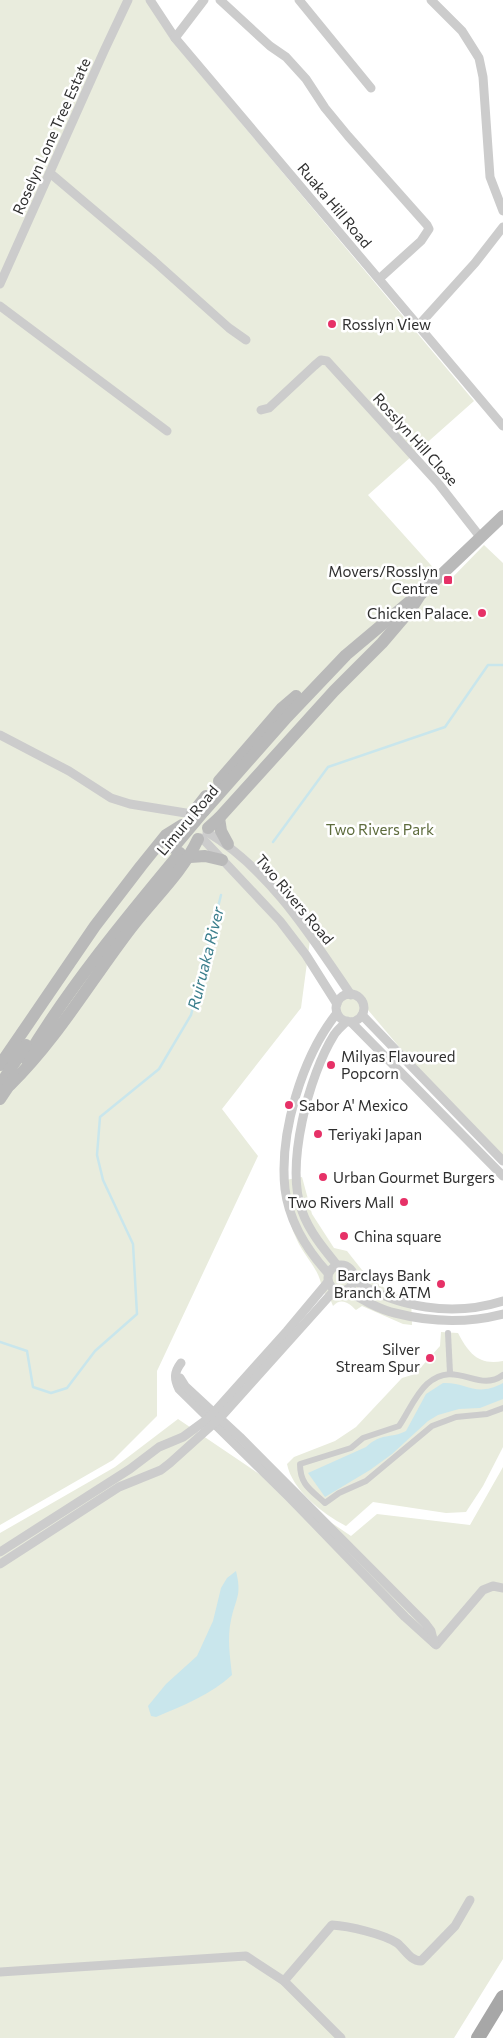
<svg xmlns="http://www.w3.org/2000/svg" width="503" height="2038" font-family="Commissioner,sans-serif">
	<rect width="100%" height="100%" fill="#fff"/>
	<g fill="#e9ecdd">
		<path d="M0,0H147L170,38L474,401L368,495L447,583L484,545L503,563V1163L444,1100L363,1004L361,1013L354,1020C330,1019 334,994 356,996L310,940L301,1008L222,1109L258,1156L157,1371V1416L113,1460L0,1525Z"/>
		<path d="M302,1177L312,1214L334,1248L347,1251L362,1270L387,1290L399,1295L411,1296L412,1325L403,1324L362,1306L356,1310C349,1303 341,1297 333,1306L329,1296L322,1292C322,1271 305,1258 297,1240C288,1221 284,1201 280,1181Z"/>
		<path d="M441,1332L458,1333C468,1352 478,1366 503,1361V1447L483,1486L466,1512L446,1513L373,1502L346,1526C323,1514 292,1490 287,1464L294,1457L335,1441L356,1427L402,1378L415,1374L440,1346Z"/>
		<polygon points="178,1419 351,1536 377,1514 470,1525 503,1467 503,1959 454,2038 0,2038 0,1533 115,1467"/>
	</g>
	<g fill="#c9e6ec">
		<path d="M443,1383C468,1382 475,1398 503,1383V1399L480,1408L459,1409L438,1415L428,1421L392,1454L370,1470L325,1497L308,1473L366,1447C382,1432 391,1439 406,1431L426,1394Z"/>
		<path d="M236,1571C242,1596 236,1597 231,1620C227,1638 230,1657 232,1675C212,1694 182,1706 156,1717L151,1716L148,1706L166,1684L197,1656L213,1621L221,1588L227,1578Z"/>
	</g>
	<g fill="none" stroke-linecap="round" stroke-linejoin="round">
		<g stroke="#c9e6ec" stroke-width="2.5">
			<polyline points="273,842 328,767 445,727 488,665 503,665"/>
			<polyline points="0,1342 27,1351 33,1387 51,1393 67,1388 95,1351 137,1314 133,1244 103,1180 97,1155 100,1117 159,1069 191,1015 221,895"/>
		</g>
		<g stroke="#ccc" stroke-width="6">
			<polyline points="448,1333 450,1373"/>
			<path d="M503,1375C478,1394 456,1358 427,1384C415,1395 408,1413 399,1426L363,1438L351,1448L300,1464C300,1485 311,1490 325,1503L339,1493L366,1481L432,1426L456,1417L487,1414L503,1408"/>
		</g>
		<g stroke="#ccc" stroke-width="9">
			<polyline points="150,0 175,38 503,426"/>
			<polyline points="220,0 270,46 286,57 306,79 325,108 348,136 427,225 429,229 421,241 379,279"/>
			<polyline points="299,0 371,88"/>
			<polyline points="431,0 462,31 479,58 483,77 490,177 503,211"/>
			<polyline points="175,38 204,0"/>
			<polyline points="50,173 154,261 229,328 246,340"/>
			<polyline points="0,284 104,51 128,0"/>
			<polyline points="0,306 167,431"/>
			<polyline points="418,326 475,263 503,227"/>
			<polyline points="261,410 269,408 314,366 321,360 327,361 438,483 481,538"/>
			<polyline points="0,735 69,771 111,798 130,804 192,814"/>
			<path d="M207,832C269,869 311,936 351,995"/>
			<polyline points="202,838 280,921 306,955 337,1004"/>
			<circle cx="350" cy="1008" r="14"/>
			<polyline points="362,1015 503,1161"/>
			<polyline points="351,1022 503,1176"/>
			<circle cx="341" cy="1278" r="13"/>
			<path d="M337,1265C323,1248 309,1231 302,1211C285,1165 309,1075 334,1035C337,1030 342,1026 347,1021"/>
			<path d="M328,1273C307,1250 289,1221 285,1189C279,1133 302,1057 337,1013"/>
			<path d="M354,1280C397,1308 453,1317 503,1301"/>
			<path d="M346,1290C361,1299 378,1309 395,1313C430,1322 468,1323 503,1314"/>
			<path d="M181,1363C174,1372 174,1379 179,1389L290,1498L405,1617L436,1645L483,1590L493,1586L503,1588"/>
			<polyline points="180,1378 185,1386 240,1437 425,1623 431,1631 434,1643"/>
			<polyline points="0,1552 130,1469 159,1447 183,1437 209,1418 287,1331 328,1282"/>
			<polyline points="0,1564 119,1487 161,1470 170,1463 220,1418 332,1293 337,1291"/>
			<polyline points="0,1972 246,1956 284,1981 341,2038"/>
			<path d="M284,1981L332,1925C349,1926 383,1934 397,1943C405,1949 410,1961 421,1961L455,1926L470,1900"/>
		</g>
		<g stroke="#b9b9b9" stroke-width="12">
			<polyline points="219,781 282,708 296,696"/>
			<polyline points="204,811 287,717 346,655 409,602"/>
			<polyline points="192,814 206,796"/>
			<polyline points="219,818 221,831 228,844"/>
			<polyline points="208,828 219,818 334,691 382,643 411,609 420,595 503,516"/>
			<polyline points="190,857 205,856 222,860"/>
			<path d="M26,1059C69,987 126,918 180,853"/>
			<polyline points="0,1065 95,926 141,866 166,835 182,825"/>
			<polyline points="0,1085 26,1045"/>
			<path d="M10,1085C57,1039 91,980 131,928C154,898 182,873 198,839"/>
			<polyline points="0,1099 14,1078"/>
		</g>
		<polyline stroke="#a7a7a7" stroke-width="14" points="478,2038 503,1997"/>
		<polyline stroke="#b9b9b9" stroke-width="12" points="173,848 204,811"/>
	</g>
	<g fill="#e63167" stroke="#fff" stroke-width="2">
		<circle cx="332" cy="324" r="5"/>
		<rect x="443" y="575" width="10" height="10" rx="2.5"/>
		<circle cx="482" cy="613" r="5"/>
		<circle cx="331" cy="1065" r="5"/>
		<circle cx="289" cy="1105" r="5"/>
		<circle cx="318" cy="1134" r="5"/>
		<circle cx="323" cy="1177" r="5"/>
		<circle cx="404" cy="1202" r="5"/>
		<circle cx="344" cy="1236" r="5"/>
		<circle cx="441" cy="1284" r="5"/>
		<circle cx="430" cy="1358" r="5"/>
	</g>
	<g text-anchor="middle" dominant-baseline="central" stroke-width="5" stroke-linejoin="round" paint-order="stroke">
		<g font-size="15" fill="#2f2f2f" stroke="#fff">
			<text transform="translate(51 136) rotate(-66)">Roselyn Lone Tree Estate</text>
			<text transform="translate(335 205) rotate(50)">Ruaka Hill Road</text>
			<text transform="translate(416 439) rotate(48)">Rosslyn Hill Close</text>
			<text transform="translate(187 820) rotate(-50)">Limuru Road</text>
			<text transform="translate(295 899) rotate(50)">Two Rivers Road</text>
		</g>
		<g font-size="15" fill="#2f2f2f" stroke="#fff" text-anchor="start">
			<text x="342" y="324">Rosslyn View</text>
			<text x="438" y="571" text-anchor="end">Movers/Rosslyn<tspan x="438" dy="17">Centre</tspan></text>
			<text x="472" y="613" text-anchor="end">Chicken Palace.</text>
			<text x="341" y="1056">Milyas Flavoured<tspan x="341" dy="17">Popcorn</tspan></text>
			<text x="299" y="1105">Sabor A' Mexico</text>
			<text x="328" y="1134">Teriyaki Japan</text>
			<text x="333" y="1177">Urban Gourmet Burgers</text>
			<text x="394" y="1202" text-anchor="end">Two Rivers Mall</text>
			<text x="354" y="1236">China square</text>
			<text x="431" y="1275" text-anchor="end">Barclays Bank<tspan x="431" dy="17">Branch &amp; ATM</tspan></text>
			<text x="420" y="1349" text-anchor="end">Silver<tspan x="420" dy="17">Stream Spur</tspan></text>
		</g>
		<g font-size="15" fill="#5d6b3c" stroke="#fff">
			<text x="380" y="829">Two Rivers Park</text>
		</g>
		<g font-size="16" font-style="italic" fill="#3a7e8c" stroke="#fff">
			<text transform="translate(205 958) rotate(-76)">Ruiruaka River</text>
		</g>
	</g>
</svg>
